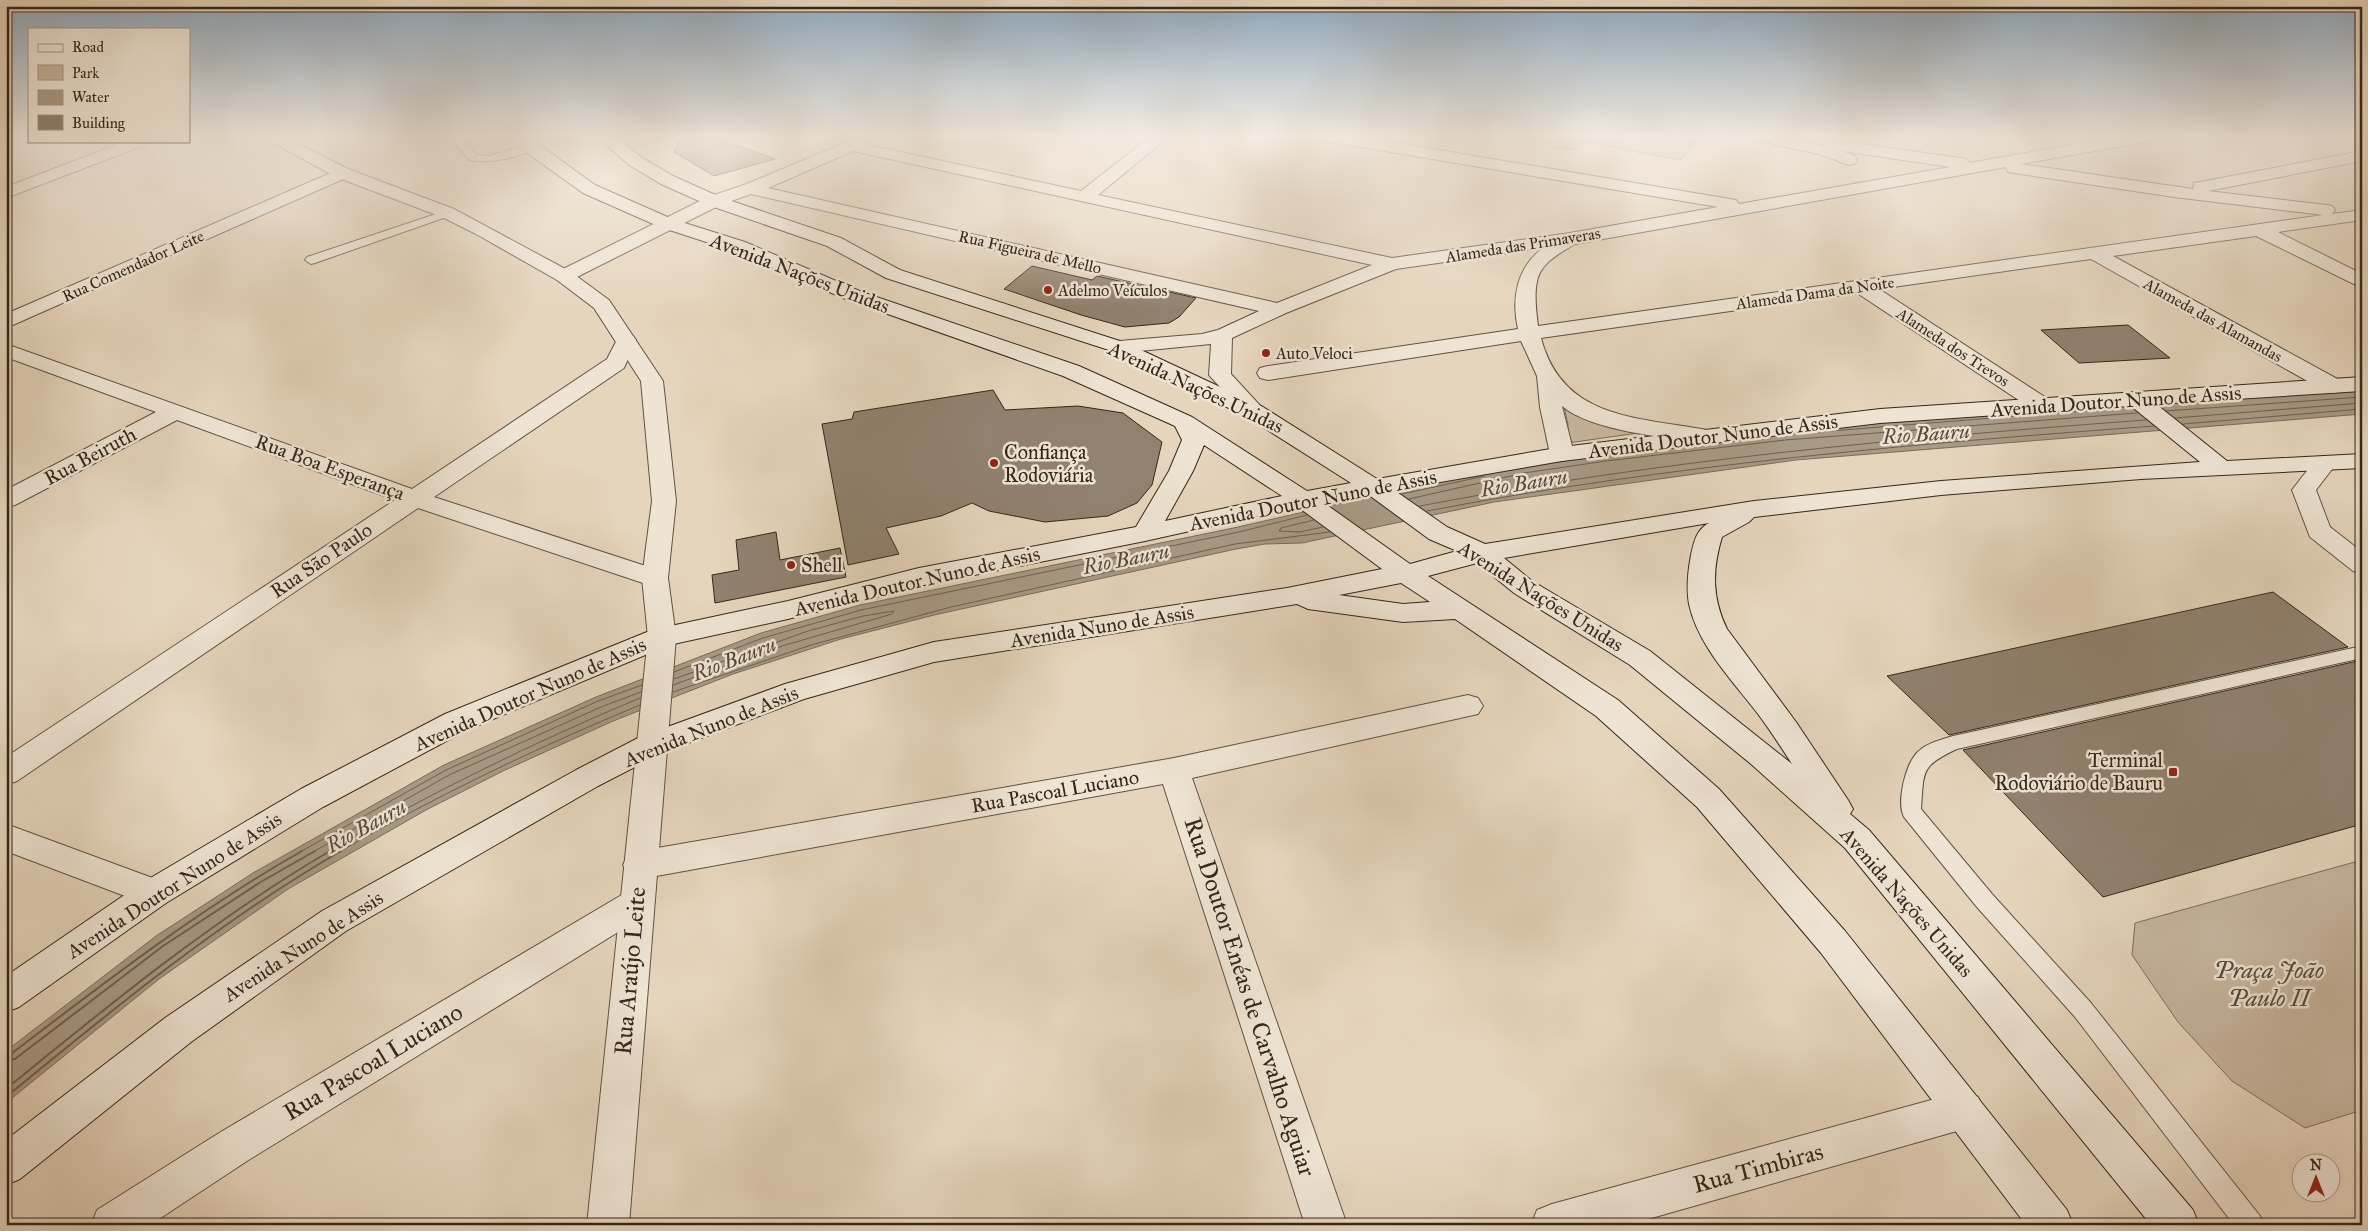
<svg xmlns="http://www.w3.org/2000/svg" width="2368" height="1231" font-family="'IM FELL Great Primer',serif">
	<rect width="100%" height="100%" fill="#e6d5bd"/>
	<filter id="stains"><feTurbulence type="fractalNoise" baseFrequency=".004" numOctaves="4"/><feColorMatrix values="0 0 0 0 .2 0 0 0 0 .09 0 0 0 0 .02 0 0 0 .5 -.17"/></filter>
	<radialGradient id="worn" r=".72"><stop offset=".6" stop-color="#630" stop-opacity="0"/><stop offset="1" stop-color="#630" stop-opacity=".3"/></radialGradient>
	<g fill="#c8b7a1" stroke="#7e6f5e">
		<polygon points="1534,135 1668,135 1694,144 1680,160 1584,142 1575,150 1551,147 1549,139"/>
		<polygon points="1564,407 1652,431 1568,443 1568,424"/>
		<polygon points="2362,860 2362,1110 2305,1128 2232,1081 2178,1022 2132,955 2135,923"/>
	</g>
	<polygon fill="#a99a86" stroke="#7a6c5b" points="2362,386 2362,414 1796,460 1494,502 1302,543 1265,544 1236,549 934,615 841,639 733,674 613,721 503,771 426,810 288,889 159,979 6,1103 6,1051 156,936 253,873 444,765 596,697 761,633 860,605 1238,527 1522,462 1784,429"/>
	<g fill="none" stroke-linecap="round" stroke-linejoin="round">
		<g stroke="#6e6050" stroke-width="1">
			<polyline points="2166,411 2362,397"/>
			<polyline points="2045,414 2113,409"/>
			<polyline points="2175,418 2362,403"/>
			<polyline points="2183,424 2362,409"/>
			<polyline points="1818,432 2042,414"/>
			<polyline points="1402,494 1485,476"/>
			<polyline points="1409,499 1524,473 1606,461 1785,440 2137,413"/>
			<path d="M1420,506C1660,460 1902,438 2146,420"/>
			<path d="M1427,511C1668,465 1910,444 2154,426"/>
			<polyline points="1314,520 1281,528 1279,531 1300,532 1323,527"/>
			<polyline points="674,672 763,638 861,610 1239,532 1307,515"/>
			<polyline points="673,685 782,646 892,614 894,611 863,616 808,631 674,679"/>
			<polyline points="673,692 811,645 951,607 1235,544 1330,532"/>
			<polyline points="300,852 446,770 598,701 642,685"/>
			<polyline points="313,852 449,775 601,707 641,692"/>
			<path d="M328,852C429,794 532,743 640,698"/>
			<path d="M339,852C436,796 536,748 640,705"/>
		</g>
		<g stroke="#6e6050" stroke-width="2">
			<path d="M6,1055L11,1054C105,982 198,910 302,851"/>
			<polyline points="6,1061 15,1059 163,946 259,883 315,851"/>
			<path d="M6,1089C110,1004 214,919 330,851"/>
			<path d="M6,1097C113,1009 220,921 341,851"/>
		</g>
	</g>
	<g fill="#91816f" stroke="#34271a">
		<polygon points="682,135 707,135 775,159 714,176 674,152"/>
		<polygon points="1032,266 1092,280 1097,276 1196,298 1179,317 1169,323 1125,327 1081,315 1004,289"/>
		<polygon points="2128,325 2170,358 2079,363 2041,330"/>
		<polygon points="993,390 1005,410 1078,406 1123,413 1162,442 1152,485 1137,503 1108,516 1045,522 989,511 972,503 941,516 886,528 899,554 848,565 822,424 852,419 854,412"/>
		<polygon points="776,532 780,560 840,548 846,577 715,603 712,575 739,570 736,540"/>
		<polygon points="2273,592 2348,647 1949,735 1887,676"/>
		<polygon points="2362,660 2362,824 2103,897 1963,750"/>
	</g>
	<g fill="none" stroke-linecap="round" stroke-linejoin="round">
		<g stroke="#605243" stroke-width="2">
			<g id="service">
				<path d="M448,135H459L477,155L489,156L529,144L534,147C522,158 486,164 470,160Z"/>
				<polygon points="448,210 454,213 452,215 315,263 311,264 305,260 307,257"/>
				<path d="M2362,646V658L1957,749C1920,766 1924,771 1921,809L1992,894L2091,1003L2260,1216L2264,1225H2234L2075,1017L1976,906L1904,817C1896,802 1906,760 1920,750C1928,743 1943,739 1953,736Z"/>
			</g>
		</g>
		<g stroke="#605243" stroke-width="2">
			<g id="minor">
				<path d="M855,135H874L864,144L1081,191L1152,135H1171L1098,195L1392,258L1570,233L1718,207L1319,140L1311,135H1350L1730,199L1736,200L1739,204L1950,167L1842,151L1855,156L1857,160L1855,164L1849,165L1822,155L1748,138L1746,135H1778L1825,146L1827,142L1833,140L1961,158L1967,159L1969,163L2127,135H2165L2157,140L2021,164L2193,189L2194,183L2200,182L2362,151V161L2208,191L2326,205L2332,206L2335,210L2332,214L2362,210V220L2278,232L2362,274V288L2256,236L2113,256L2341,381L2344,386L2341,391L2333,393L2325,391L2091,259L1879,289L2051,401L2054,406L2051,411L2043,413L2035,411L1857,293L1541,338C1562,418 1634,417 1702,429L1710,431L1714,436L1710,441L1702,443C1665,437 1591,431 1562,406L1574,454L1570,459L1562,461L1554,459L1550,454L1540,407L1537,376L1521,341L1268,380L1260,378L1257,373L1260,368L1268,366L1518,329C1511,298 1517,267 1543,248L1396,269L1286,313L1232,338L1231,374L1266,412L1263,417L1255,419L1247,417L1209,375L1211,344L1119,353L1112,351L1108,347L1112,343L1119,341L1202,334L1218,330L1259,311L751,194L720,205L571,280H557L554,276L557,272L708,197L744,185L845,143ZM853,151L1372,265L1277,303L768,188ZM2006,167L2008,172L2014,173L2174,197L2323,215L1538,326C1536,309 1532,281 1543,268C1551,257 1564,251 1575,244Z"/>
				<polygon points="126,141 149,141 147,144 6,198 6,187"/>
				<polygon points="342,168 348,169 350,173 348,177 6,328 6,314"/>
				<polygon points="626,334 633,336 636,340 624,368 434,497 664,572 668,578 664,584 655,587 418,508 17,781 6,785 6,757 395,500 177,420 15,505 6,507 6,490 156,412 6,357 6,344 412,489 607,359 619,336"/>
				<polygon points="2324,457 2332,459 2336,464 2316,490 2330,527 2362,552 2362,573 2353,571 2310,537 2292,490 2316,459"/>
				<polygon points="1468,695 1478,698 1483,706 1478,714 1192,778 1347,1225 1305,1225 1163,784 640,879 628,875 623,865 628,855 640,851 1174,758"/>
				<polygon points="6,824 166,883 171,893 166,903 154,907 6,851"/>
				<polygon points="637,889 649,893 654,903 649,913 247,1161 150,1225 91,1225 97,1210 219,1133 625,893"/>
				<polygon points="1964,1091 1978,1097 1984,1110 1978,1123 1964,1129 1627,1225 1531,1225 1537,1210 1552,1204"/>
			</g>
		</g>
		<g stroke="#605243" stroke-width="2">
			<polygon id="tertiary" points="259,135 280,135 348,169 454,209 571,272 609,300 663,381 676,501 668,578 676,637 629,1225 587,1225 648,637 642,578 652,501 641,381 594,308 557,280 476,234 442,217 336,177"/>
		</g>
		<g stroke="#34271a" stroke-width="2">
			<path id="secondary" d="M508,135H526L595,185L672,219L745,242L862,292L1079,366L1192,417L1307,491L1351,483L1247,417L1112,351L886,278L827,246L708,205L661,184L629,165L596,135H614L641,157L673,176L720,197L841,238L900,270L1126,343L1263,407L1377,479L1562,447L1880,409L2362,377V391L2156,404L2227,461L2362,454V468L2141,479L1941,495L1754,517L1749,522L1722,537C1712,570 1712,598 1727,629L1796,722L1848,800L1853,809L1850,814L1869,830L2193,1210L2199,1225H2151L1845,848L1751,764L1630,665L1514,593L1477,563L1428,576L1618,700L1719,789L1845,931L2067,1210L2073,1225H2026L1821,953L1697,807L1596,716L1455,619L1403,622L1308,609L1297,604L934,662L804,699L662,753L598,786L346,931L191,1042L20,1179L6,1185V1140L165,1018L322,911L576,770L640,737L785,684L934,642L1287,588L1382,569L1298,507L1145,541L919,586L788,619L669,645L467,730L323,807L166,903L19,1007L6,1012V976L142,883L301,789L445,714L652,630L788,601L919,568L1136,527L1169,471L1182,440L1175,426L1063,376L848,300L731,250L660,227L583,193L523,150ZM2131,406L2200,462L1941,481L1754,501L1485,544L1447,527L1394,490L1562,461L1880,423ZM1204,445L1282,496L1165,521L1193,471ZM1369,495L1429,539L1457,551L1410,564L1324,503ZM1709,523C1696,530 1694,542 1691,555C1688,571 1686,588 1689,604C1698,646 1733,681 1758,714C1770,730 1781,747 1792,764L1650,651L1532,581L1504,558ZM1401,583L1430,602L1403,604L1339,595Z"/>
		</g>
		<use href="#service" fill="#efe4d4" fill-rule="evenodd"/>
		<use href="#minor" fill="#efe4d4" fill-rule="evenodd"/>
		<use href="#tertiary" fill="#efe4d4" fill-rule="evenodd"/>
		<use href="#secondary" fill="#efe4d4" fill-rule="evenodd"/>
	</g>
	<linearGradient id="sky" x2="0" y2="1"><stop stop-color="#8faac1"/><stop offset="0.44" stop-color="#f4ece1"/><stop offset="1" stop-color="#f4ece1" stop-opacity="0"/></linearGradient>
	<rect width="2368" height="308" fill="url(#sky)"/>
	<g fill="#8f2418" stroke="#efe4d4" stroke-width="2">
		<circle cx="1048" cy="290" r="5"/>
		<circle cx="1266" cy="353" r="5"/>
		<circle cx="994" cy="463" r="5"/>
		<circle cx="791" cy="565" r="5"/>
		<rect x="2168" y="767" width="10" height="10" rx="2.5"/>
	</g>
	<g text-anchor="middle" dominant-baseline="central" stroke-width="5" stroke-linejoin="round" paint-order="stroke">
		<g font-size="16" fill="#34271a" stroke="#efe4d4">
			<text transform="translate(1523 245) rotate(-9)">Alameda das Primaveras</text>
			<text transform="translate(1030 252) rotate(13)">Rua Figueira de Mello</text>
			<text transform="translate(133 266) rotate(-24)">Rua Comendador Leite</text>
			<text transform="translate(1815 293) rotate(-8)">Alameda Dama da Noite</text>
			<text transform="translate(2213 320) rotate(29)">Alameda das Alamandas</text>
			<text transform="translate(1953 347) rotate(33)">Alameda dos Trevos</text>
		</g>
		<g font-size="16" fill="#34271a" stroke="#efe4d4" text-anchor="start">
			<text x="1058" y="290">Adelmo Veículos</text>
			<text x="1276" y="353">Auto Veloci</text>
		</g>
		<g font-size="20" fill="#34271a" stroke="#efe4d4">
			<text transform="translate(800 273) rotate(21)">Avenida Nações Unidas</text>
			<text transform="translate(1196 387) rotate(25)">Avenida Nações Unidas</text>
			<text transform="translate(2116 401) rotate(-4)">Avenida Doutor Nuno de Assis</text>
			<text transform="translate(1713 436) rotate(-7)">Avenida Doutor Nuno de Assis</text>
			<text transform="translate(90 456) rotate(-28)">Rua Beiruth</text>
			<text transform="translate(330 467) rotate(20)">Rua Boa Esperança</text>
			<text transform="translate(1313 500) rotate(-11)">Avenida Doutor Nuno de Assis</text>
			<text transform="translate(321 560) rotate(-34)">Rua São Paulo</text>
			<text transform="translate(917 581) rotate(-13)">Avenida Doutor Nuno de Assis</text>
			<text transform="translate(1541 596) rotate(32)">Avenida Nações Unidas</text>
			<text transform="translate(1102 626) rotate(-9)">Avenida Nuno de Assis</text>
			<text transform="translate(530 694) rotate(-24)">Avenida Doutor Nuno de Assis</text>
			<text transform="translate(711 726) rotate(-22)">Avenida Nuno de Assis</text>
			<text transform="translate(1055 791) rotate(-10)">Rua Pascoal Luciano</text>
			<text transform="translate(174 885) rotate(-33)">Avenida Doutor Nuno de Assis</text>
			<text transform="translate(1907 902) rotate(49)">Avenida Nações Unidas</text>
			<text transform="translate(303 946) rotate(-33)">Avenida Nuno de Assis</text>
		</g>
		<g font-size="20" fill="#34271a" stroke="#efe4d4" text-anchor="start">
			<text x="1004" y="452">Confiança<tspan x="1004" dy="23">Rodoviária</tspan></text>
			<text x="801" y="565">Shell</text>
			<text x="2163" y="760" text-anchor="end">Terminal<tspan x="2163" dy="23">Rodoviário de Bauru</tspan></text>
		</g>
		<g font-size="21" font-style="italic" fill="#574a3a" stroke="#efe4d4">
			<text transform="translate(1926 434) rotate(-4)">Rio Bauru</text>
			<text transform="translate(1524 483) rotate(-9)">Rio Bauru</text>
			<text transform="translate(1126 559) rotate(-11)">Rio Bauru</text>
			<text transform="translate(734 659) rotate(-21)">Rio Bauru</text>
			<text transform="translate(366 826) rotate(-29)">Rio Bauru</text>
		</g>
		<g font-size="24" font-style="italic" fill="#594b3c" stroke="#efe4d4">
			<text x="2269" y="970">Praça João<tspan x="2269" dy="28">Paulo II</tspan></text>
		</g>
		<g font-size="24" fill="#34271a" stroke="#efe4d4">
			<text transform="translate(630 971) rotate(-85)">Rua Araújo Leite</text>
			<text transform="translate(1250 997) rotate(72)">Rua Doutor Enéas de Carvalho Aguiar</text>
			<text transform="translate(373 1062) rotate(-31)">Rua Pascoal Luciano</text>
			<text transform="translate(1758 1168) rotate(-15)">Rua Timbiras</text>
		</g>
	</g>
	<rect width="2368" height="1231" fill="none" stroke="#e6d5bd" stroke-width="25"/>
	<rect x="8" y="8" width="2353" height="1216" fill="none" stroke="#34271a" stroke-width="2.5"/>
	<rect x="12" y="12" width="2343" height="1206" fill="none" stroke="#34271a"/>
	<rect x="28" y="28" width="162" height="115" fill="#efe4d4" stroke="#a4988a"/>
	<rect x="38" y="44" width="25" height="8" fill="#efe4d4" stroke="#a4988a"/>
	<text x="72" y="52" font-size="15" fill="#34271a">Road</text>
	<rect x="38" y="65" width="25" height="15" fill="#c8b7a1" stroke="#a4988a"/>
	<text x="72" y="78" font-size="15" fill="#34271a">Park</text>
	<rect x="38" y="90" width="25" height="15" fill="#a99a86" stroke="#a4988a"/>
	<text x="72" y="102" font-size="15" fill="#34271a">Water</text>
	<rect x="38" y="115" width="25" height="15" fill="#91816f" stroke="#a4988a"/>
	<text x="72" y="128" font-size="15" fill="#34271a">Building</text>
	<g transform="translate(2316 1178)"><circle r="24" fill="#efe4d4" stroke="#a4988a"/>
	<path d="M0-4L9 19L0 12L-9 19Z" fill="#8f2418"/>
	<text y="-8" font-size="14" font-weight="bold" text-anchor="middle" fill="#34271a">N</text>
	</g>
	<rect width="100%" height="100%" filter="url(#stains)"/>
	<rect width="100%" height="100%" fill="url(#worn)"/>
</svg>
